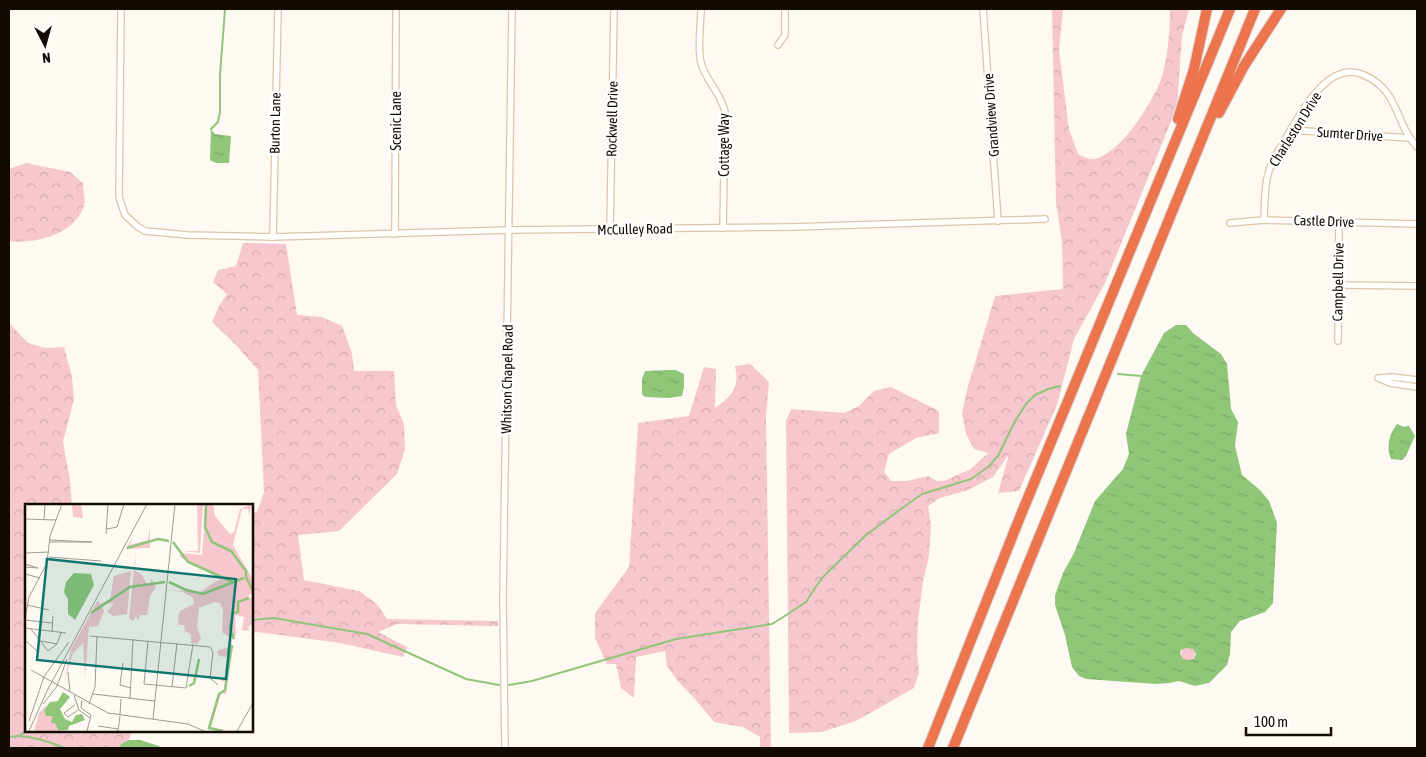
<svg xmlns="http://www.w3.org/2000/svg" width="1426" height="757" font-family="'Asap Condensed',sans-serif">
	<defs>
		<pattern id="forest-crowns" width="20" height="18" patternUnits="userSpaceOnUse" patternTransform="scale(1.25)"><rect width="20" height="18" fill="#f7c7cf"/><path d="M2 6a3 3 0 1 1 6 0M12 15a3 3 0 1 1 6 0" fill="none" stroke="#d3aab0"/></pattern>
		<pattern id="water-ripples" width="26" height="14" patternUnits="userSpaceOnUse" patternTransform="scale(1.25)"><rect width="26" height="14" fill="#90c678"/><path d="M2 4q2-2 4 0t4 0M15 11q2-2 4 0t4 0" fill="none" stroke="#7ba966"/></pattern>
	</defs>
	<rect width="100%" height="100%" fill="#fef9f3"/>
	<circle fill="#f7c7cf" cx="1188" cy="654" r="7"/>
	<g fill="url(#forest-crowns)">
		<path d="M1052,9H1063L1059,50L1069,129L1078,154C1082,156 1088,159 1093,159C1119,157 1157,97 1163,73C1168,53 1170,30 1170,9H1189L1182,36L1177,107L1105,283L1074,339L1057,405L1019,491L998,493L1009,454L993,477L968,490L940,498L928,506L931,525L929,556L923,581L918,621L917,652L919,672L914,688L856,721L822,732L789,733L786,421L791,409L844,413L859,406L874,391L891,387L939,411V433L916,438L889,454L884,472L891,481H907L928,476L937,481H944L971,469L988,453L974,449L966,434L962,413L968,386L995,296L1063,289L1062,242L1056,203Z"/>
		<path d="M26,163L70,172L83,183C83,190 86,200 84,206C74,235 36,244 9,241V169Z"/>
		<polygon points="243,243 286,244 297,315 322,317 342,326 352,353 354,371 394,371 396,405 404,424 405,449 397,474 339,531 298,535 304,580 359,591 377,604 387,619 498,621 498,626 397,624 378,632 407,647 403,657 340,643 257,632 251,634 251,512 257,512 264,492 258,370 236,345 212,322 219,306 227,294 213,282 218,270 236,266"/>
		<polygon points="9,323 28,343 45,348 64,347 72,377 74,399 63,442 70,480 72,506 26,506 26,731 132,731 129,740 121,744 119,748 9,748"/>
		<path d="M750,364L769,382L766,417L771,748H760V737L743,727L714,722L696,700L677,680L667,666L665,651L636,657L634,698L621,688L616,664H607L595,638V613L629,567L638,423L689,416L704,367L716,369L715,408C732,396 740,388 735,366Z"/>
	</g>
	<g fill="url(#water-ripples)" fill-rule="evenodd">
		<polygon points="211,129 215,134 231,136 229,163 216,163 210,160"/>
		<path d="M1176,325H1186L1193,333L1221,354L1227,364L1231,409L1238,422L1235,446L1242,475L1260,490L1269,501L1277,523L1273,603L1265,612L1240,621L1231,632L1230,654L1227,665L1209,683L1195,686L1179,681L1169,683L1156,684L1086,679L1079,676L1072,667L1065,635L1055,605V595L1063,573L1074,553L1095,501L1123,469L1129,454L1126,434L1141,376L1164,333ZM1186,648L1193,649L1196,654L1194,659L1189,660L1183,659L1180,654L1181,650Z"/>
		<polygon points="669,370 676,370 684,374 684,387 682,396 668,398 645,397 642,394 642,379 645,371"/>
		<path d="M1397,424L1404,427L1409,426L1415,436L1406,456L1402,460L1391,459C1386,447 1389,434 1397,424Z"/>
		<polygon points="129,740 140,740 159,746 161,748 119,748 121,744"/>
	</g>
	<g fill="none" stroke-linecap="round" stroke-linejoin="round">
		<g stroke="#90c678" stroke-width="2">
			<polyline points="211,129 218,122 220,112 220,75 225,9"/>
			<polyline points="1118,374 1141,376"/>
			<polyline points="251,620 274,618 367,634 466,679 499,685"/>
			<polyline points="509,685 532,681 676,639 772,624 788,614 806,602 821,579 865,536 898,511 922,494 971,479 988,467 998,456 1015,421 1026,404 1035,395 1048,389 1060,386"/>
			<path d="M20,736C36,737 50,742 65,748"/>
			<polyline points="9,737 20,736 26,730"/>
		</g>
		<g stroke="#ddc5a8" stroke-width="8">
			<g id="street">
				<polyline points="121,9 119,197 125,215 138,227 145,231 187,235 273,237 509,230 793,227 1045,219"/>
				<path d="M701,9C701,26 697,47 701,63C706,82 721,92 725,112L723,228"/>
				<polyline points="983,9 998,221"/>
				<polyline points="778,45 785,35 785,9"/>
				<polyline points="1291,130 1409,138"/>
				<path d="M1264,220C1265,205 1264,189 1268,174C1271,161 1280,148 1287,136C1301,112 1329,59 1364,75C1400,91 1394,122 1417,147"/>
				<polyline points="1230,223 1264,220 1417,224"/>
				<polyline points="610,229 614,9"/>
				<polyline points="395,234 396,9"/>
				<polyline points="273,237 278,9"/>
				<polyline points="1339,285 1417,286"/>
				<polyline points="1338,341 1339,222"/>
				<polyline points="1378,378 1390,383 1417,387"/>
				<polyline points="1380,378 1392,377 1417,380"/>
				<polyline points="505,748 503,599 512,9"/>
			</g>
		</g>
		<g stroke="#d9d8d7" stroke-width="12">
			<g id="highway">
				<polyline points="1219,113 1244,66 1281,9"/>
				<polyline points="1178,119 1194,69 1207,9"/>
				<polyline points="928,748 1020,517 1230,9"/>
				<polyline points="953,748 1255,9"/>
			</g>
		</g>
		<use href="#street" stroke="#fff" stroke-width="5.5"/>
		<use href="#highway" stroke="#ec754d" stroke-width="10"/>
	</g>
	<g text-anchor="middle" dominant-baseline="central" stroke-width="5" stroke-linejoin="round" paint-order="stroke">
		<g font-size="14" fill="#130b03" stroke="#fff">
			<text transform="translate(991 115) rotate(-94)">Grandview Drive</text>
			<text transform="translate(612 119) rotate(-89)">Rockwell Drive</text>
			<text transform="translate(396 121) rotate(-90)">Scenic Lane</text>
			<text transform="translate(275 123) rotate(-89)">Burton Lane</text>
			<text transform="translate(1295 129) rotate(-58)">Charleston Drive</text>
			<text transform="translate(1350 134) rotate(4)">Sumter Drive</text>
			<text transform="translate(724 145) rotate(-90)">Cottage Way</text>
			<text transform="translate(1324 221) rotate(2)">Castle Drive</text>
			<text transform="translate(635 229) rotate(-1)">McCulley Road</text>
			<text transform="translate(1338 282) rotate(-89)">Campbell Drive</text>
			<text transform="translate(507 379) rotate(-89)">Whitson Chapel Road</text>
		</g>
	</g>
	<g transform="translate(25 504)">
		<rect width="228" height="228" fill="#fef9f3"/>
		<path d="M47,0H56L58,14L48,13ZM22,200L19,206L21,212L27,211L26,219H30L33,226L44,227H9L14,209Z" fill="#f7c7cf"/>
		<path d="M172,0H178L175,49L158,47H173ZM181,0H188L190,12L205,30L209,28L215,5L227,0L224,11L223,5H217L208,41L227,74V91L224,90V94L214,98L222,107L224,127L217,126L219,113L210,111L211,131L207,136L201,190L196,189L186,223L201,227L184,224L194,189L199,186L200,178L195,176L200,173L203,153L194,152L192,147L204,143L205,134L197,128L198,107L195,99L190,98L174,104L172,123L176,135L172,140L166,139V130L160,127L159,121H154L153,114L155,107L169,100L168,94L158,88L143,86L159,87L156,83L175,88L195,75L155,53V49L177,51ZM125,22V44L101,45L108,33L105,41L123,36ZM111,46L110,67L116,70L122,80L126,79V74L131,83L125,92L122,111H115L113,117L111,112L108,117L104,114ZM106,67L102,110L88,112L82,108L89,99L77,101L79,107L73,122L64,123L60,173L58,139L48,149L39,179L46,145L73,96L75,100L85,95L89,72Z" fill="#f7c7cf"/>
		<path d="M224,94H227V120L222,123V107L214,98Z" fill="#f7c7cf"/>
		<path d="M49,69L66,70L69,81L50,116L43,110V95L39,88L41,78ZM38,188L45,193L35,205L40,215L47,218L51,211L57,210L60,216L44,222L43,226H33L30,219H26L27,212H21L19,206L25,198L33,197Z" fill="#90c678"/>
		<path fill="none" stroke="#90c678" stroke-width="2.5" d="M181,0L180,23L187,38L206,47L221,67V73L228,87M148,38L163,58L208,78M102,44L133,35L144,37M144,78L161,86L178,90L219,74M66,109L105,83L140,78M209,135L205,124L208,109L213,108V98L224,94M164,182L169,179L174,155M198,227L184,224L194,190L200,186L207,141"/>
		<path fill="none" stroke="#a09a93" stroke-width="1" d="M0,15L31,16M19,16L20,0M82,25L92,23L99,0M81,30L83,0M25,38H67L25,36M0,49L24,48M24,53L76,57M0,60L13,64L0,63M0,70L15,74M2,101L24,106M0,114L4,93L22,59L25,32L37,0M0,116L27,119M0,124L41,129M6,125L23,147L32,140L36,129M27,127L28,112M65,132L185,143L188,148L185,174L193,181M0,136L13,148M16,137L32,140M123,137L119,180L161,184L168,140M98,159L95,181L106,184M6,166L83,209L163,220L179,227M43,168L45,188M18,174L44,138M32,182L42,155M147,183L152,139M68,190L130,197M49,191L54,206L65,214M105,195L108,135M57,196L56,204L66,211L62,227M18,200L33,181M64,200L70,183L72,132M50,201L39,209L43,213L53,206M95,211L96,195M128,215L150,0M4,217L19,173M73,222L93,225M4,227L22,187L122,0M93,227L95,212M212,227L228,199"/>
		<path fill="#0f766e" fill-opacity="0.15" stroke="#0f766e" stroke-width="2.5" d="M22,55L211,75L201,175L12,156Z"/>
		<rect width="228" height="228" fill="none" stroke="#130b03" stroke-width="2.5"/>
	</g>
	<rect width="1426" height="757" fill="none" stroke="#130b03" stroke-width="20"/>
	<g transform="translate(45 45) rotate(174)" stroke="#ffffff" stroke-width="4" paint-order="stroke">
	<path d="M0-4L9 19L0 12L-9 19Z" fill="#130b03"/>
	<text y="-8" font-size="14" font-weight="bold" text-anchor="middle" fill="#130b03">N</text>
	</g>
	<path d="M1246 727v8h85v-8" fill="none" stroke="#130b03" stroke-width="2.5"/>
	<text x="1254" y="727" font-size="15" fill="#130b03" stroke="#ffffff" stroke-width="4" paint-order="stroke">100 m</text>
</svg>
